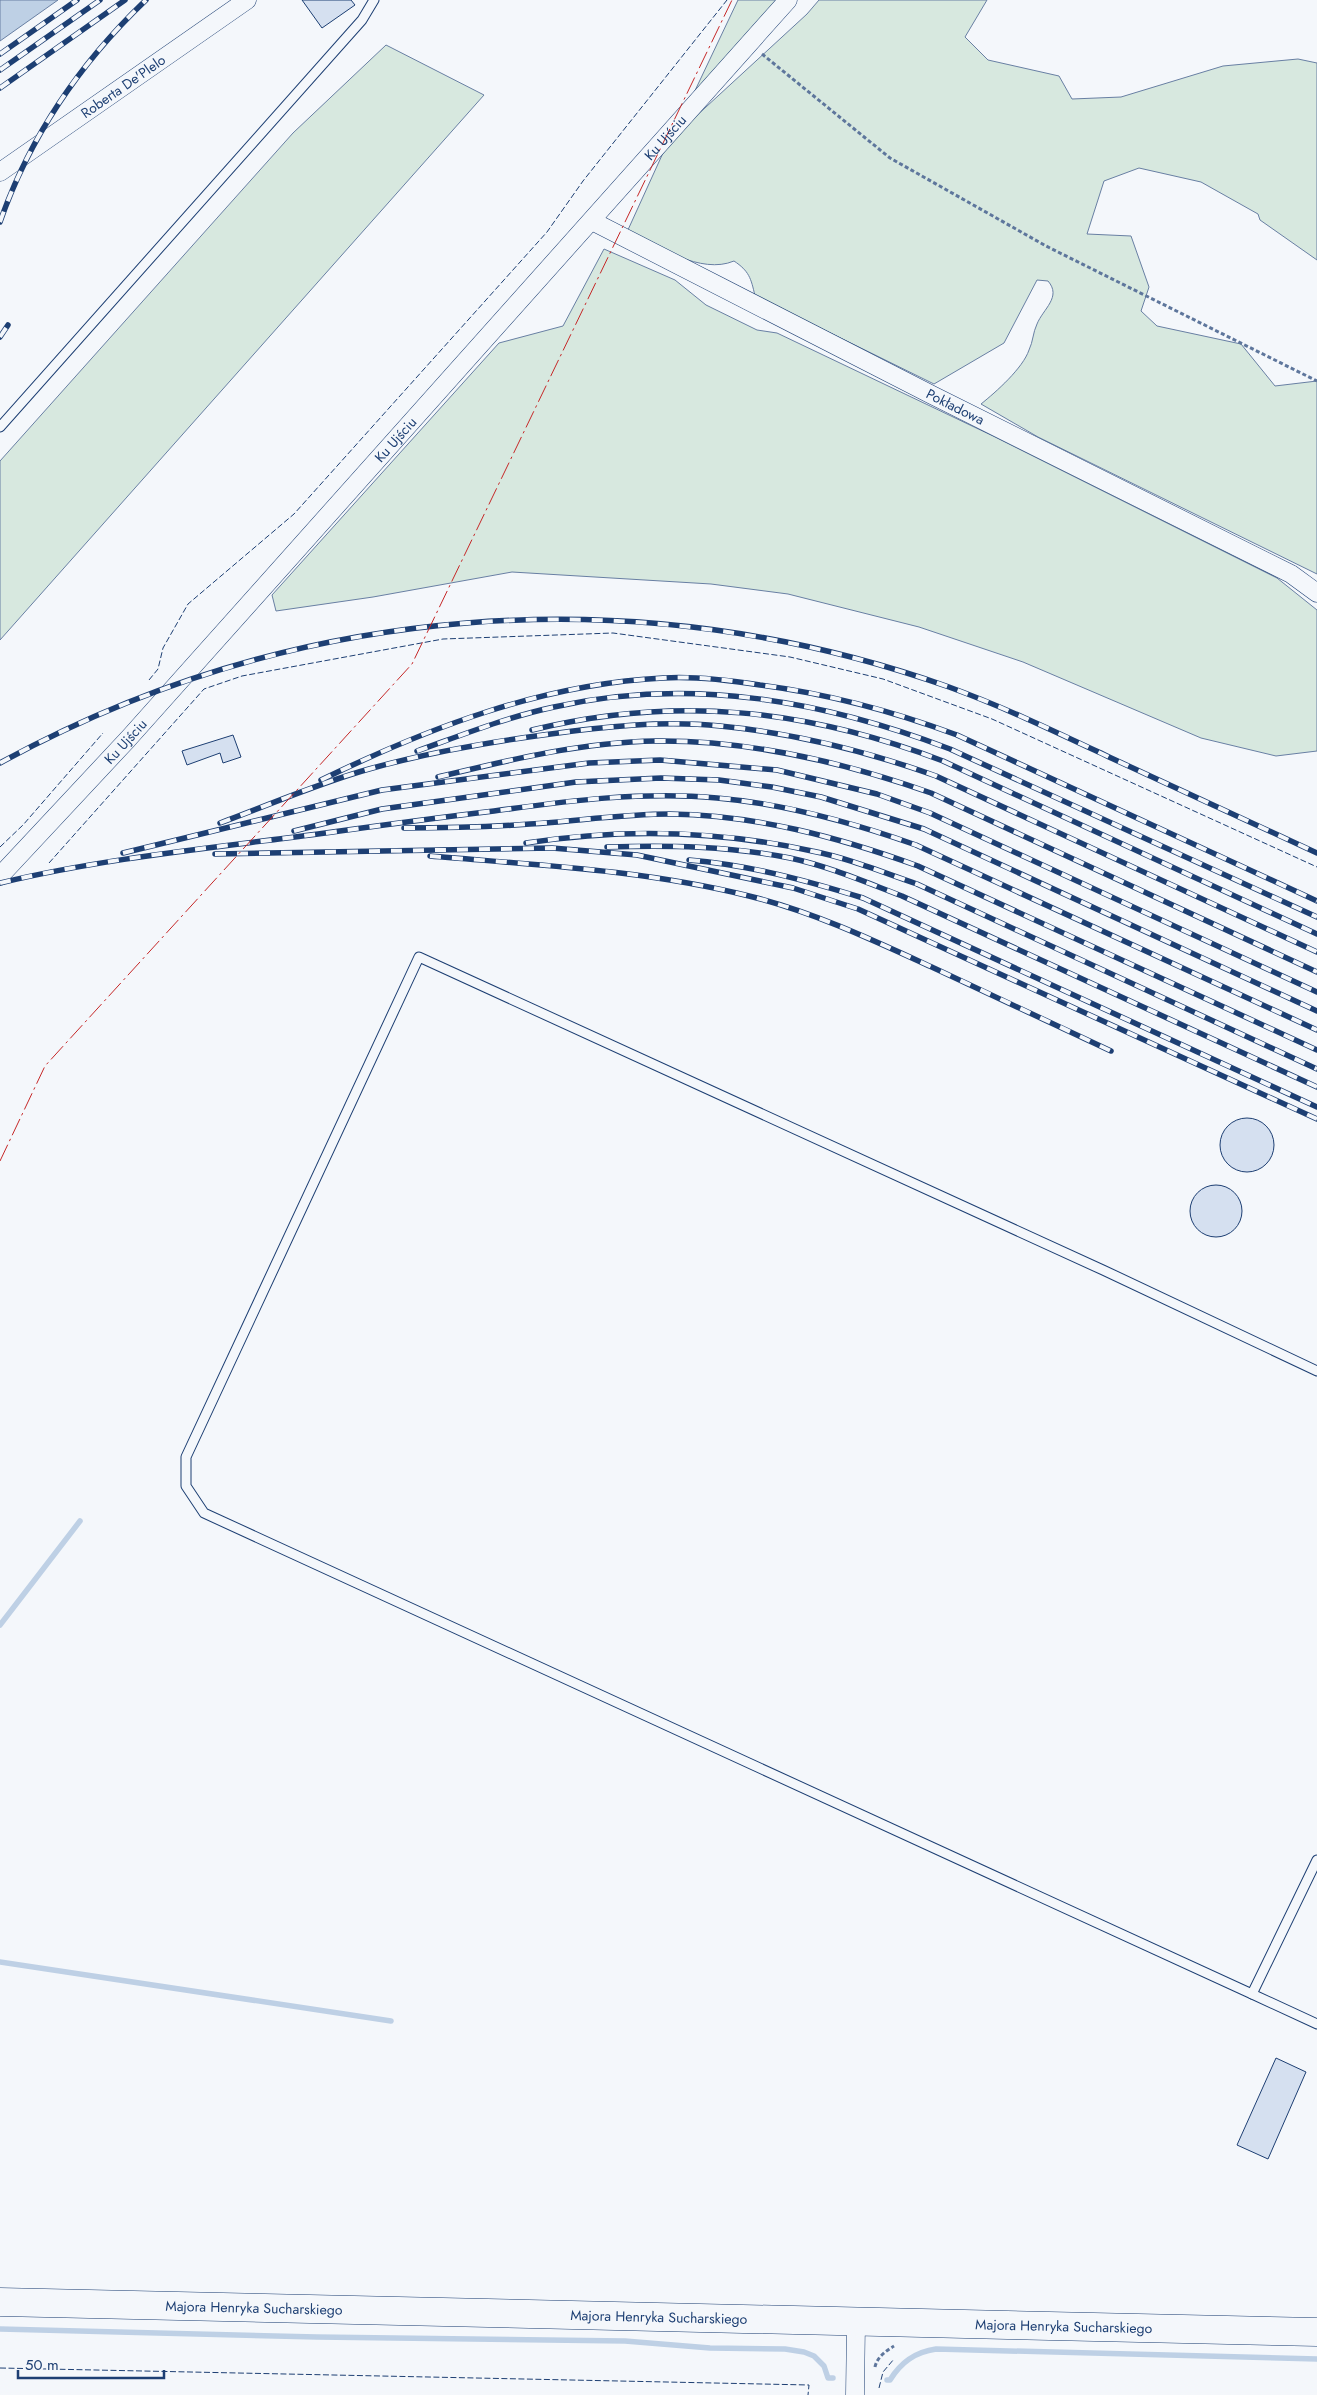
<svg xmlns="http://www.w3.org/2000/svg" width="1317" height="2395" font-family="Jost,sans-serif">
	<rect width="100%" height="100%" fill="#f4f7fb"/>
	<g fill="#d7e8df" stroke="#687fa3">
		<polygon points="738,0 781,0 691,99"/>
		<path d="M819,0H987L965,37L988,60L1059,76L1072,99L1121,97L1223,66L1298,59L1317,63V260L1260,220L1258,214L1201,182L1139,168L1104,181L1087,234L1131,236L1149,287L1141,311L1157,326L1241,344L1275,386L1317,381V574L1038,437L981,404C996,392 1023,368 1029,350C1033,342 1033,332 1037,324C1043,309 1062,297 1048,281L1037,280L1004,343L934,384L755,296C751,278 749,271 734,261C701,275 657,246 627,232L668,142L807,14Z"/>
		<polygon points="386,45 484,95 0,640 0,461 293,133"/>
		<polygon points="604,249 675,280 706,305 757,330 777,333 993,436 1277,578 1317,610 1317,751 1276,756 1201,738 1023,662 919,627 788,594 711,584 512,572 373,597 276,611 272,595 499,343 563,326"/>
	</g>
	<polygon fill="#bed0e5" stroke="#687fa3" points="0,0 58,0 0,41"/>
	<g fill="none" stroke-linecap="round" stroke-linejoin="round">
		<g stroke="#bed0e5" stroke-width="5.5">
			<polyline points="0,1625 80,1521"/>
			<polyline points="0,1962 391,2021"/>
			<polyline points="0,2329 317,2337 625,2341 710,2348 785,2349 804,2352 814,2356 824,2366 828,2378 833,2378"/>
			<path d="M887,2380H890C901,2362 915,2352 936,2349L1317,2359"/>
		</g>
	</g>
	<g fill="#d5e0f0" stroke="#1d3f73">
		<polygon points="302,0 351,0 355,5 322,28"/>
		<polygon points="233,735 241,757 223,763 220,753 187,765 182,751"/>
		<circle cx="1247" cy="1145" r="27"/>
		<circle cx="1216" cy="1211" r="26"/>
		<polygon points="1276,2058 1306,2072 1268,2159 1237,2145"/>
	</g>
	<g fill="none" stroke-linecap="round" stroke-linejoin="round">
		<g stroke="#1d3f73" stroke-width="11">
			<g id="service">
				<polyline points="0,427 362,20 374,0"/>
				<polyline points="1317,1860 1252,1994 1317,2024"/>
				<polyline points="1252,1994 204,1513 186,1486 186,1457 419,957 1103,1270 1317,1371"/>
			</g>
		</g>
		<g stroke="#1d3f73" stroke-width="19">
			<g id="minor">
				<path id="s1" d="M0,172L247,0"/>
				<path id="s2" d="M592,221L932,395L1291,574L1317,593"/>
				<path id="s3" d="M0,876L128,739L788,0"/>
				<polyline points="855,2395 856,2323"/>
			</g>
		</g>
		<g stroke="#1d3f73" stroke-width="29">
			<g id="trunk">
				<path id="s4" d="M0,2302L1317,2332"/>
			</g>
		</g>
		<g stroke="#5e769c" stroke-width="3" stroke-dasharray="4 2.5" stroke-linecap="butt">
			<polyline points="762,54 890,158 1046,246 1317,381"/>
			<path d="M875,2367C877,2357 886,2351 894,2346"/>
		</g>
		<use href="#service" stroke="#f4f7fb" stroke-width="9"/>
		<use href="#minor" stroke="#f4f7fb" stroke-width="18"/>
		<use href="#trunk" stroke="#f4f7fb" stroke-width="28"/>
		<g stroke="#1d3f73" stroke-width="5.5">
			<g id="rail">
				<polyline points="0,54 77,0"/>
				<polyline points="0,70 100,0"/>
				<polyline points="0,88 125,0"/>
				<path d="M0,222C30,136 80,63 146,0"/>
				<polyline points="0,337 8,325"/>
				<path d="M532,730C676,695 806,709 943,761L1317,934"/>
				<path d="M417,751C462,735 507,717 554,707C690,677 821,700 950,749L1317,917"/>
				<path d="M0,763C294,602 634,576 949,687C1004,707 1056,732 1109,757C1178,789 1248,821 1317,853"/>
				<path d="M438,777C509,760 582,742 656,741C750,740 843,762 931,793L1317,972"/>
				<path d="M321,780C428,728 542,684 663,678C695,676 728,680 760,685C830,694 892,711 957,735L1317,901"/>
				<path d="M220,823C269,805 319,783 369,769C426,753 484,743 543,735C602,727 661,720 720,726C794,733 866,751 936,776L1317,952"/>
				<path d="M404,828C446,828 488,827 530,824C577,821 623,814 670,814C756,815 838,837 918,866L1317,1050"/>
				<polyline points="294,831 382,809 576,782 661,778 719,780 772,787 821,797 924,829 1317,1011"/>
				<path d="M526,843C623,828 716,830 812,851C848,858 882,872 917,884L1317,1069"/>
				<path d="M607,847C669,845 729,846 790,858C828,866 865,882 902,896L1317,1087"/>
				<polyline points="123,853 382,790 589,763 660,760 777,770 877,794 930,813 1317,992"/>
				<polyline points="215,854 552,848 637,855 793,888 858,909 1317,1119"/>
				<path d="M430,856C537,865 645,870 749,896C814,912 875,941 936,969C994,996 1052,1023 1111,1051"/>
				<path d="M689,860C749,865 805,880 863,898L1317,1107"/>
				<path d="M0,883C104,858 212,848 318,834C376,826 435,818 494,811C567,801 642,791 717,798C786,804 851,822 916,845L1317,1030"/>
			</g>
		</g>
		<use href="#rail" stroke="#f4f7fb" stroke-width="4" stroke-dasharray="11" stroke-linecap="butt"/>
		<g stroke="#1d3f73" stroke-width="1" stroke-dasharray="6 2.5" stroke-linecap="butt">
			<polyline points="149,680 158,669 163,648 188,604 294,514 547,232 583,181 727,0"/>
			<polyline points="0,847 23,825 103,733"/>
			<polyline points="49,863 204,689 242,676 443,639 613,633 790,657 883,679 992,719 1317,867"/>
			<polyline points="0,2368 809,2385 808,2395"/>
			<polyline points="879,2388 883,2372 894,2359"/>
		</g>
		<polyline stroke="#c62828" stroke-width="1" stroke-dasharray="18 4 2.5 4" stroke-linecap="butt" points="0,1161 45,1066 412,664 732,0"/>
	</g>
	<g text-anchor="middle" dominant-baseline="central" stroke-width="4" stroke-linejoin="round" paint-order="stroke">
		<g font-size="14" fill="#1d3f73" stroke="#f4f7fb">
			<text stroke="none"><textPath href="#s1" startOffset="150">Roberta De'Plelo</textPath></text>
			<text stroke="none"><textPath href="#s3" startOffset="994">Ku Ujściu</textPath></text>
			<text stroke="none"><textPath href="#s2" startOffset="408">Pokładowa</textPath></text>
			<text stroke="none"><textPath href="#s3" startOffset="589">Ku Ujściu</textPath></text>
			<text stroke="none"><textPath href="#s3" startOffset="184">Ku Ujściu</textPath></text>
			<text stroke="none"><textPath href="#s4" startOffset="254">Majora Henryka Sucharskiego</textPath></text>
			<text stroke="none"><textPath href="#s4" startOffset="659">Majora Henryka Sucharskiego</textPath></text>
			<text stroke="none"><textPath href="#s4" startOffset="1064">Majora Henryka Sucharskiego</textPath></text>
		</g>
	</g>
	<path d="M18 2370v8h146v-8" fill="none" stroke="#1d3f73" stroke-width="2.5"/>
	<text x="25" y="2370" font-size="15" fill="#1d3f73" stroke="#f4f7fb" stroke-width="4" paint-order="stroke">50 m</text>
</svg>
